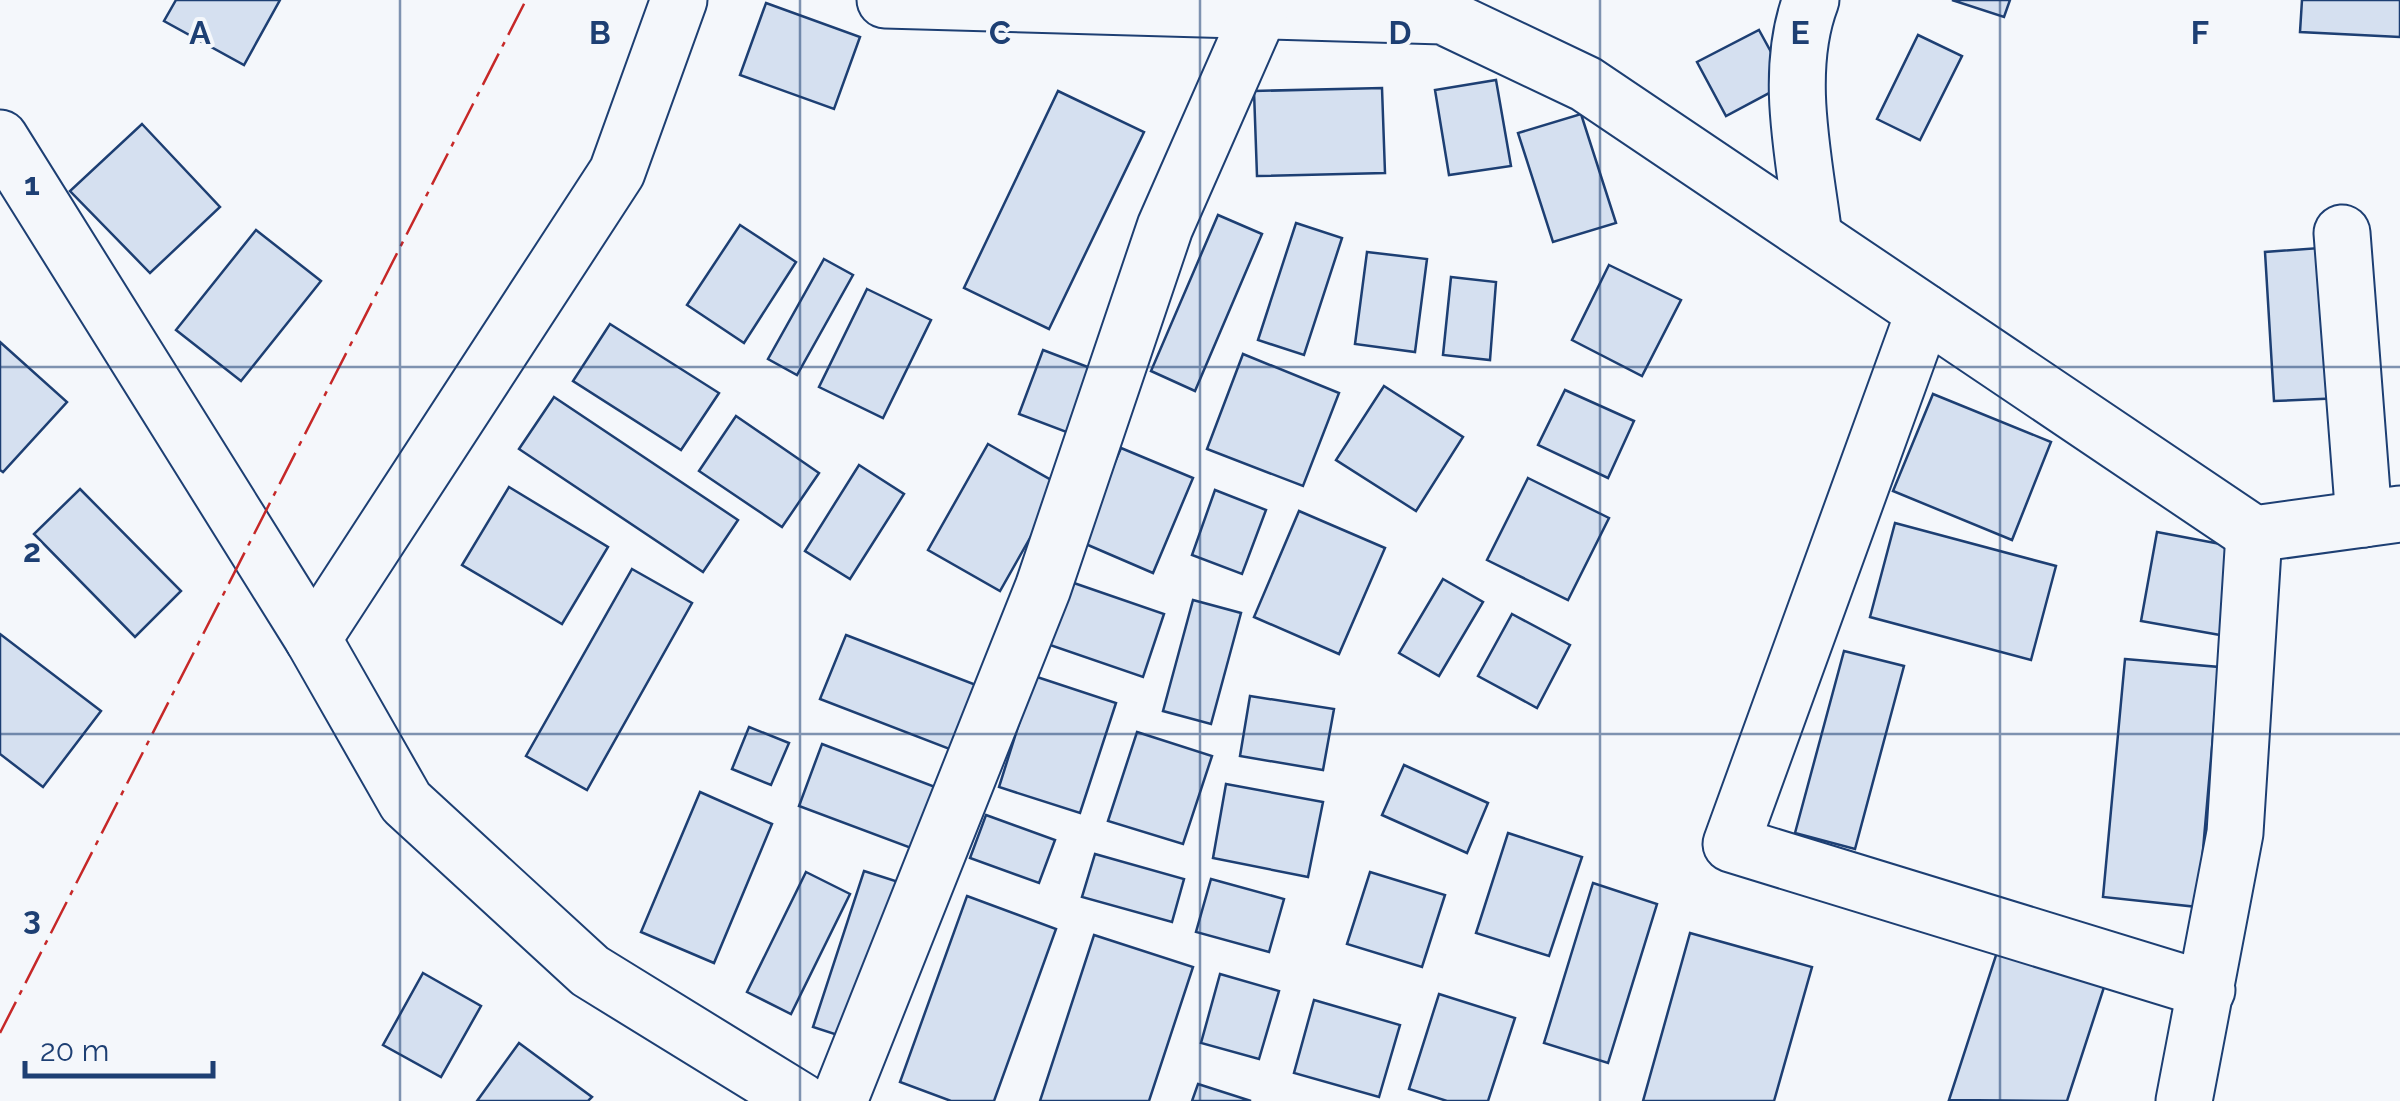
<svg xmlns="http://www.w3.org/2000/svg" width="2400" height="1101" font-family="Raleway,sans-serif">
	<rect width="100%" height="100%" fill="#f4f7fb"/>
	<g fill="#d5e0f0" stroke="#1d3f73" stroke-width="2.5">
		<polygon points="176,0 280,0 244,65 164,21"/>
		<polygon points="1952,0 2010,0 2004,17"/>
		<polygon points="2302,0 2400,0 2400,37 2300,32"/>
		<polygon points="766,3 860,37 834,109 740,75"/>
		<polygon points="1759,30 1788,83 1726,116 1697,62"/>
		<polygon points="1918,35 1962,56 1920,140 1877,119"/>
		<polygon points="1496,80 1511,166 1449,175 1435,90"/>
		<polygon points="1382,88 1385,173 1257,176 1254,91"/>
		<polygon points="1058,91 1144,132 1049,329 964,288"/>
		<polygon points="1581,114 1616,223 1553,242 1518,133"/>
		<polygon points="142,124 220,207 150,273 70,191"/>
		<polygon points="1218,215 1262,234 1195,391 1151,371"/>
		<polygon points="1296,223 1342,238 1304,355 1258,340"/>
		<polygon points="740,225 796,262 744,343 687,305"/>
		<polygon points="256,230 321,281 241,381 176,330"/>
		<polygon points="2333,247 2342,398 2274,401 2265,252"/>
		<polygon points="1367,252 1427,259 1415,352 1355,344"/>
		<polygon points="824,259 853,275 797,375 768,359"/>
		<polygon points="1609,265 1681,300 1642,376 1572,340"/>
		<polygon points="1451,277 1496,282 1490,360 1443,355"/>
		<polygon points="867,289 931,320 883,418 819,387"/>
		<polygon points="610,324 719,393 681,450 573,381"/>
		<polygon points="0,342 67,402 3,472 0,470"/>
		<polygon points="1043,350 1093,369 1069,433 1019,414"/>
		<polygon points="1243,354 1339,393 1303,486 1207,449"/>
		<polygon points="1384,386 1463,437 1416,511 1336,460"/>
		<polygon points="1565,390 1634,421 1608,478 1538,445"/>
		<polygon points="1933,394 2051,442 2012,540 1893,491"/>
		<polygon points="554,397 738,520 703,572 519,449"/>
		<polygon points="736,416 819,473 782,527 699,471"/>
		<polygon points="988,444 1060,485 1000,591 928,550"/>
		<polygon points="1121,448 1193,478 1153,573 1081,542"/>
		<polygon points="859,465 904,494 850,579 805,551"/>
		<polygon points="1528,478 1609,518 1568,600 1487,560"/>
		<polygon points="509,487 608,547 562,624 462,565"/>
		<polygon points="80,489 181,591 135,637 34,534"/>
		<polygon points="1215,490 1266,510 1242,574 1192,555"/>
		<polygon points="1299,511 1385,548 1339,654 1254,617"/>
		<polygon points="1895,523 2056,566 2031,660 1870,617"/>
		<polygon points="2157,532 2252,550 2237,638 2141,621"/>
		<polygon points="632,569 692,603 587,790 526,756"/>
		<polygon points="1443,579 1483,602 1439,676 1399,653"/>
		<polygon points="1071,582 1164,614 1143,677 1050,645"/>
		<polygon points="1193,600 1241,613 1211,724 1163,711"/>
		<polygon points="1512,614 1570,645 1537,708 1478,676"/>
		<polygon points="0,634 101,711 43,787 0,754"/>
		<polygon points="846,635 976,685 952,750 820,699"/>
		<polygon points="1844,651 1904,666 1855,849 1795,833"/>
		<polygon points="2125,659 2219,667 2198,907 2103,897"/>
		<polygon points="1034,676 1116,703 1080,813 999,787"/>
		<polygon points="1250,696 1334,709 1323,770 1240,756"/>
		<polygon points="749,727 789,743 771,785 732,769"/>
		<polygon points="1137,732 1212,756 1183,844 1108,821"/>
		<polygon points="822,744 943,790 919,851 799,806"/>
		<polygon points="1404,765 1488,803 1467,853 1382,815"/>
		<polygon points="1226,784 1323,802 1308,877 1213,858"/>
		<polygon points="700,792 772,824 714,963 641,932"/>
		<polygon points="986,815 1055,840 1039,883 970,858"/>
		<polygon points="1508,833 1582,857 1549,956 1476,933"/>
		<polygon points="1095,854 1184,879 1172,922 1082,897"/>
		<polygon points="864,871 908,885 856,1041 813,1027"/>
		<polygon points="806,872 850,894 791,1014 747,992"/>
		<polygon points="1370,872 1445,895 1422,967 1347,944"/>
		<polygon points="1211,879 1284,899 1269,952 1196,932"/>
		<polygon points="1593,883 1657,904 1608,1063 1544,1043"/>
		<polygon points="967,896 1056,929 994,1101 951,1101 900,1082"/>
		<polygon points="1690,933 1812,967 1774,1101 1643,1101"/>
		<polygon points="1094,935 1193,967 1149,1101 1040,1101"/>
		<polygon points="1999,946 2106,981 2067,1101 1949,1100"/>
		<polygon points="423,973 481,1006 441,1077 383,1045"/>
		<polygon points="1220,974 1279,991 1259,1059 1201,1043"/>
		<polygon points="1439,994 1515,1018 1488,1101 1447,1101 1409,1089"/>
		<polygon points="1314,1000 1400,1025 1379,1097 1294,1073"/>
		<polygon points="519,1043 592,1097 588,1101 477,1101"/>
		<polygon points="1198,1084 1251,1101 1192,1101"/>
	</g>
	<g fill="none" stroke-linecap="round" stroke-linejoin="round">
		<g stroke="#1d3f73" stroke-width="59">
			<g id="minor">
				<polyline points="885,0 1443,16 1586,84 2254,534 2400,514"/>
				<path d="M1811,0C1783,73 1805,162 1814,237"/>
				<polyline points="0,138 313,639 406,802 590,971 801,1101"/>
				<polyline points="2342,233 2364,519"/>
				<polyline points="1924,312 1731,844 2207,990"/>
				<polyline points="313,639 617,172 679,0"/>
				<polyline points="839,1101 1043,588 1165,227 1260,11"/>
				<polyline points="2184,1101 2235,833 2254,534"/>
			</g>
		</g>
		<use href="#minor" stroke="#f4f7fb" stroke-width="55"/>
		<polyline stroke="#c62828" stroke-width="2.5" stroke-dasharray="35 8 5 8" stroke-linecap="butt" points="0,1033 526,0"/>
	</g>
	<path fill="none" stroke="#1d3f73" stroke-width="2.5" stroke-opacity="0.55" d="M400,0V1101M800,0V1101M1200,0V1101M1600,0V1101M2000,0V1101M0,367H2400M0,734H2400"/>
	<g font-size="32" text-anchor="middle" font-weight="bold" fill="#1d3f73" stroke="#f4f7fb" stroke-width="8" stroke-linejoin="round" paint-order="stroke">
		<text x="200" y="44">A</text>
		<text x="600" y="44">B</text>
		<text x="1000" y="44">C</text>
		<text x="1400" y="44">D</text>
		<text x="1800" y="44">E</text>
		<text x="2200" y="44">F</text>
		<text x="32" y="195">1</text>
		<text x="32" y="562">2</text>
		<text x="32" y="929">3</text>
	</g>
	<path d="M25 1061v15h188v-15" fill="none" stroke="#1d3f73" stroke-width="5"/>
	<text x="40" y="1061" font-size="30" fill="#1d3f73" stroke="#f4f7fb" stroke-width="8" paint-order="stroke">20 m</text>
</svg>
